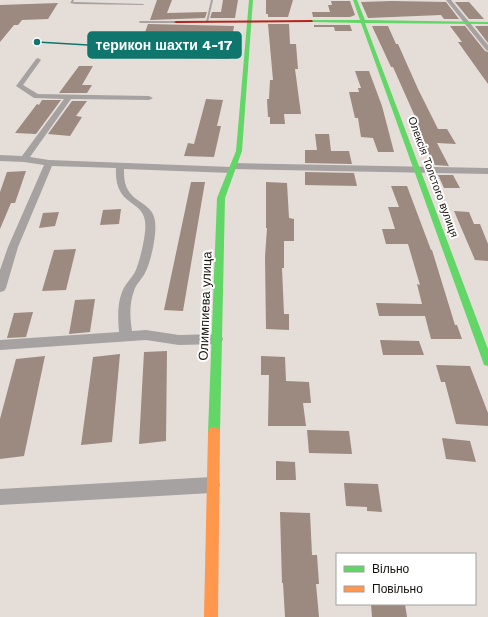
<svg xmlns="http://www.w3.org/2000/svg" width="488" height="617" font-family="'Work Sans',sans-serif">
	<rect width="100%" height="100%" fill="#e5ded8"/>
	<g fill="#9c897f">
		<polygon points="157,0 172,0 167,13 207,12 205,18 150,20"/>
		<polygon points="223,0 238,0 235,18 210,18 212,12 221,12"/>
		<polygon points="266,0 293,0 288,17 268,17 268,14 266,14"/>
		<polygon points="331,1 350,1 355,15 350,17 313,17 312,12 330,12 328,5 332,5"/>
		<polygon points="392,1 446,2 459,19 444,19 441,15 368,18 361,2"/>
		<polygon points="455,2 469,2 484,19 469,19"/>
		<polygon points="58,3 48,19 22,20 18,25 14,25 0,42 0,5"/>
		<polygon points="148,24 234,26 229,59 186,58 195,32 170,32 165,51 130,52 136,38 143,38"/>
		<polygon points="268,24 289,24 290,44 296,44 298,69 295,69 301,114 284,114 285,124 270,124 270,117 268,117 267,99 269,99 270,80 273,80"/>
		<polygon points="314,25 350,25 352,31 335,31 334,27 314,27"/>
		<polygon points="372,26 388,26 396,44 398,44 418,89 438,129 447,129 456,144 437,143 449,166 435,165 423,142 421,142 415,121 417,121 393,67 391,67"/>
		<polygon points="450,26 465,26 485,51 488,52 488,84 458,42 462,42"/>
		<polygon points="475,26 488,26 488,43"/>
		<polygon points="79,66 93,66 82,85 92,85 87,93 59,93"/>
		<polygon points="355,71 369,71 382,106 394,152 378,152 373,138 361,137 358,118 355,118 349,92 359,92 358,88 361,88"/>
		<polygon points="206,99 223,100 217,126 221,126 214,157 184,156 188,143 194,144"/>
		<polygon points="42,100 61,100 36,134 15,133 37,104 39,105"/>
		<polygon points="72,101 87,101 76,116 82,117 70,136 48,134"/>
		<polygon points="315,134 329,134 331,151 349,151 352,164 305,163 305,150 317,150"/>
		<polygon points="26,171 15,203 11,203 0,229 0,192 7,172"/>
		<polygon points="305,172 354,173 357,186 305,185"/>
		<polygon points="438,175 453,175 460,188 444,188"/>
		<polygon points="191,182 205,182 183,311 164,310"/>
		<polygon points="266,182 287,183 289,218 294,219 294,241 284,241 284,268 282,268 284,314 289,314 289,330 266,329 265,257 267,228 266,228"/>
		<polygon points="391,186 407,186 431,250 432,250 455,325 457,325 462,339 431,339 425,316 379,316 376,303 422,304 417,284 420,285 408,244 386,244 382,229 395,229 388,207 399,207"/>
		<polygon points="121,209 119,224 100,225 103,210"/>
		<polygon points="454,211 469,212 474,224 480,224 488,244 488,261 475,260"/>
		<polygon points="59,212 55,226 39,228 43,213"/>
		<polygon points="76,249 66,290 42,291 54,250"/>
		<polygon points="95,299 90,332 69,334 75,300"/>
		<polygon points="33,312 26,337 7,338 14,313"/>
		<polygon points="380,340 419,341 424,355 383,355"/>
		<polygon points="167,351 166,441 139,444 144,352"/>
		<polygon points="120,354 112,442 81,445 93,357"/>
		<polygon points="45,356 24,456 0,459 0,419 16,359"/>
		<polygon points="261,356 285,357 286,381 309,382 311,403 303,403 306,426 268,426 269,375 261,375"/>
		<polygon points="436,365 470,366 488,413 488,426 456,424 445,382 441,382"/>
		<polygon points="307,430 349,431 352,454 309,453"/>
		<polygon points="442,438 470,441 476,462 446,459"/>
		<polygon points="276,461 295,462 296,480 276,480"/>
		<polygon points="344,483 378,484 382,512 367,511 367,507 346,506"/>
		<polygon points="280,512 310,513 312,555 317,555 319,584 316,584 319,617 285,617 283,583 282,583"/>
		<polygon points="371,604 405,604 407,617 372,617"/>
	</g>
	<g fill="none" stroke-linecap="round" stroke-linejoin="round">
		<g fill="#a6a2a1" fill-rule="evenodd">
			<polygon points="72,0 74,0 73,2 75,2 144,4 143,5 75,4 70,3"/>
			<polygon points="211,0 213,0 208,22 207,23 206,22"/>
			<polygon points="139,21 176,21 177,22 176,23 140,23"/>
		</g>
		<g fill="#a6a2a1" fill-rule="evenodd">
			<polygon points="446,0 451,0 488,45 488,51 486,50"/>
			<path d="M38,58L41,60L23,85L38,94L149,96L153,98L149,100L71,99L30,157L49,160L231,167V164L234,163L488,168V174L234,169V172L231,173L124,169C124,176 124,183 128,190C135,203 153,204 155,221C157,234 151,262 145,273C142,279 136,284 134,291C129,304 130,318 132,331L146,330L179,335L217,334L221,335L223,339L221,343L217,344L179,345L146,340L0,350V340L119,332C118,319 117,305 122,292C125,284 131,279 135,272C140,261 147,232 145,221C142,199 114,207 116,168L52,166L18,247L6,288L4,291L0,292V270L8,247L44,165L24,162L0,161V155L22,156L64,99L34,98L16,86L36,59Z"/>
			<polygon points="212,477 218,479 220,485 218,491 212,493 0,505 0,489"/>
		</g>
		<g fill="#63d668" fill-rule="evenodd">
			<polygon points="249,0 253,0 242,151 225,198 220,432 218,436 214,437 210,436 208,432 217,198 236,151"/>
			<polygon points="353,0 357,0 365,20 488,22 488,24 365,23 488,349 488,366 484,365 483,362 361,23 312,22 310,21 312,20 360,20"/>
		</g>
		<polygon fill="#ff974d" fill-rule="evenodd" points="214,427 218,428 220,432 218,617 204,617 208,432 210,428"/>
		<polygon fill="#b3261e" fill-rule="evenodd" points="312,20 313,22 176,23 174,22 176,21"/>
	</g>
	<g text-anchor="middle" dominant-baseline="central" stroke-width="4" stroke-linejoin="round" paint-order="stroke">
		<g font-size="11" fill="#15110d" stroke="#fff">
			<text transform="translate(433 177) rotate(70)">Олексія Толстого вулиця</text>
		</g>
		<g font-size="13" fill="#15110d" stroke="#fff">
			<text transform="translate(205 306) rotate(-88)">Олимпиева улица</text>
		</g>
	</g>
	<path fill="none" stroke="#0f766e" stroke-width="1.5" d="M37 42L88 45"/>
	<circle fill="#0f766e" stroke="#fff" stroke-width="1.5" cx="37" cy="42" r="4"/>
	<rect fill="#0f766e" stroke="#0f766e" stroke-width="1.5" x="88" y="32" width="153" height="26" rx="4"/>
	<g font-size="14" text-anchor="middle" font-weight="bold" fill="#fff">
		<text x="164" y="50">терикон шахти 4-17</text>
	</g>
	<rect x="336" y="553" width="140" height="52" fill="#ffffff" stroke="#a1a09e"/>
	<rect x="344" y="566" width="20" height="6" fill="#63d668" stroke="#a1a09e"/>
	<text x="372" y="573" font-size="12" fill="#15110d">Вільно</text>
	<rect x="344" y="586" width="20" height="6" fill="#ff974d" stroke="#a1a09e"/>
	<text x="372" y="593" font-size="12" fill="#15110d">Повільно</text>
</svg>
